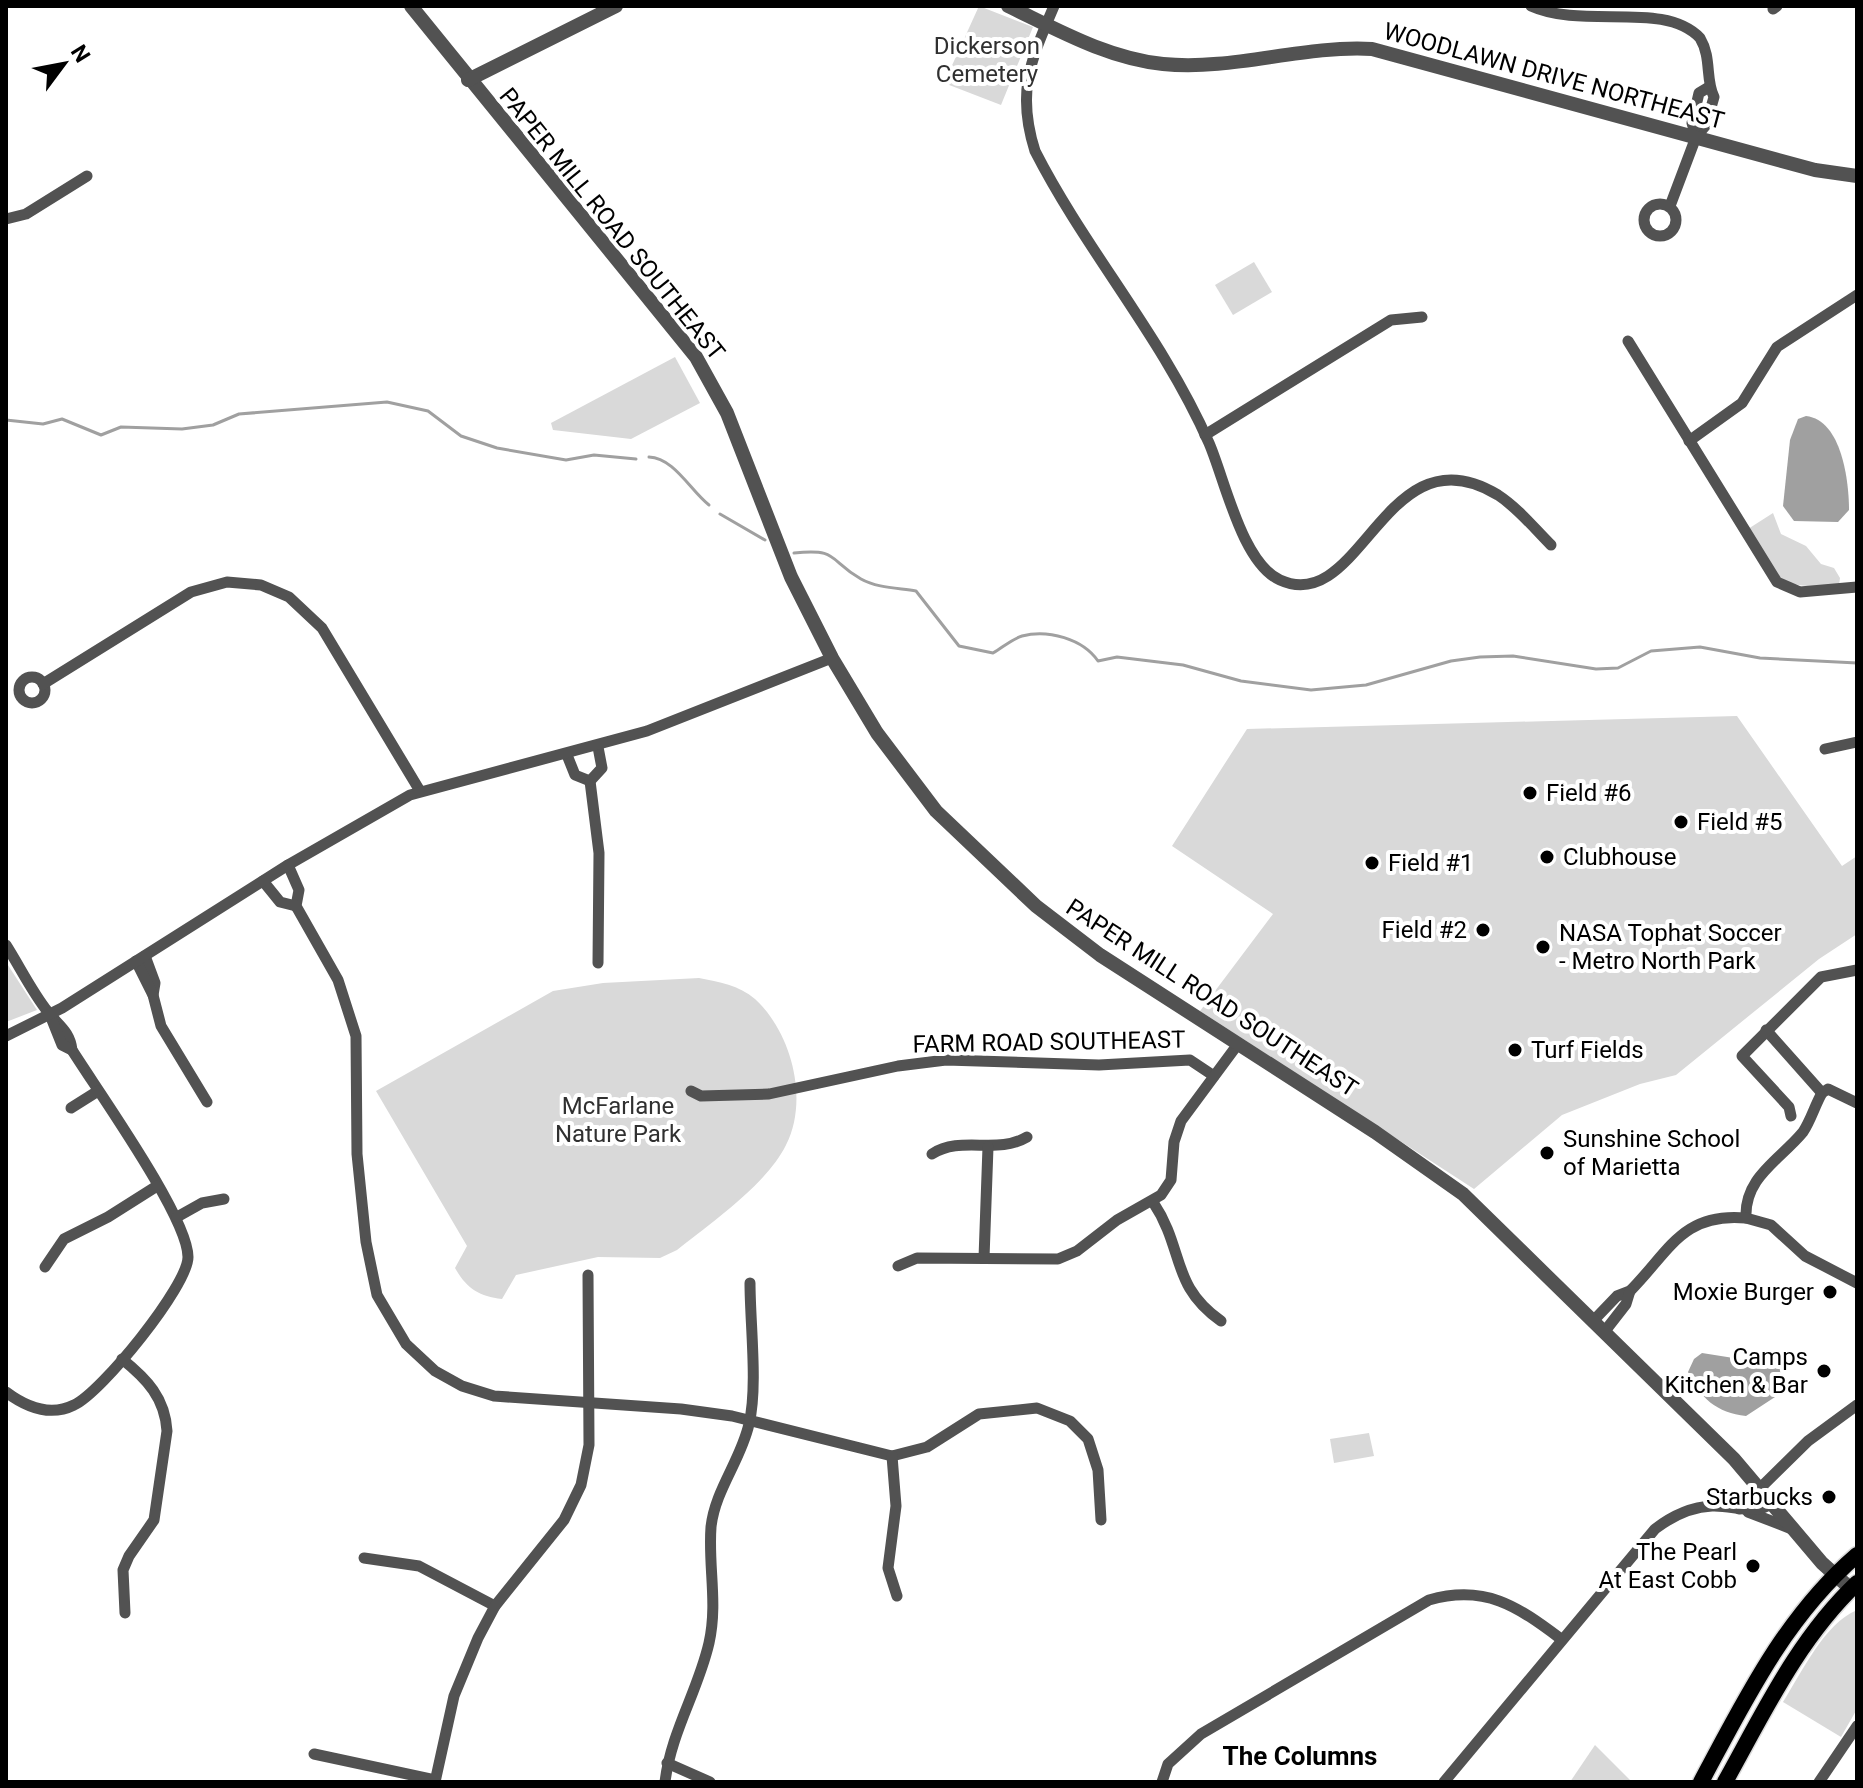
<svg xmlns="http://www.w3.org/2000/svg" width="1863" height="1788" font-family="Roboto,sans-serif">
	<rect width="100%" height="100%" fill="#fff"/>
	<g fill="#d9d9d9">
		<polygon points="979,6 1033,27 1001,105 944,83"/>
		<polygon points="1254,262 1272,292 1233,315 1215,285"/>
		<polygon points="675,357 700,403 631,439 553,430 551,423"/>
		<path d="M1773,513L1781,534L1806,546L1821,564L1834,568L1840,578L1839,585C1775,590 1780,580 1748,529Z"/>
		<polygon points="1737,716 1842,866 1857,856 1857,934 1819,959 1676,1075 1640,1084 1562,1115 1474,1189 1200,1011 1273,914 1172,846 1247,729"/>
		<polygon points="6,962 37,1010 6,1022"/>
		<path d="M699,978C719,982 739,985 755,999C792,1033 809,1100 786,1145C767,1184 711,1223 677,1250L660,1258L598,1257L516,1275L502,1299C479,1296 467,1289 455,1268L467,1246L376,1091L553,991L603,983Z"/>
		<polygon points="1369,1433 1374,1456 1334,1463 1330,1439"/>
		<path d="M1857,1610V1709L1841,1737L1783,1702C1802,1672 1824,1624 1857,1610Z"/>
		<polygon points="1595,1745 1632,1782 1570,1782"/>
	</g>
	<g fill="#a0a0a0">
		<path d="M1806,416C1842,420 1849,482 1849,510L1838,522L1794,521L1783,506L1790,440L1798,419Z"/>
		<path d="M1702,1353L1765,1363L1787,1361L1780,1376L1773,1382L1781,1393L1746,1416C1717,1413 1700,1398 1688,1372L1694,1359Z"/>
	</g>
	<g fill="none" stroke-linecap="round" stroke-linejoin="round">
		<g stroke="#a0a0a0" stroke-width="3">
			<polyline points="6,420 43,424 62,419 101,435 121,427 182,429 213,425 239,414 387,402 428,411 461,436 497,448 566,460 594,455 636,459"/>
			<path d="M649,457C674,458 690,490 709,505"/>
			<polyline points="720,514 765,540"/>
			<path d="M794,553C839,548 828,560 861,579C877,588 898,588 916,591L959,646L993,653C1002,648 1012,639 1022,636C1048,629 1083,639 1098,661L1117,657L1183,665L1241,681L1311,690L1366,685L1451,661L1480,657L1513,656L1596,669L1618,668L1651,651L1700,647L1760,658L1857,663"/>
		</g>
		<g stroke="#dbdbdb" stroke-width="19">
			<g id="primary">
				<path d="M1701,1782C1745,1700 1785,1617 1857,1555"/>
				<path d="M1725,1782C1764,1712 1798,1639 1857,1583"/>
			</g>
		</g>
		<g stroke="#525252" stroke-width="11">
			<path d="M1054,6C1031,60 1016,91 1035,151C1086,251 1163,338 1209,443C1225,480 1242,563 1280,580C1362,617 1385,426 1498,495C1518,508 1534,528 1551,545"/>
			<path d="M1531,6C1584,30 1664,0 1700,38C1712,58 1705,79 1714,97L1706,125L1696,137L1670,206"/>
			<polyline points="1773,9 1777,6"/>
			<polyline points="1696,137 1692,123 1699,93 1709,87"/>
			<circle cx="1660" cy="220" r="16"/>
			<polyline points="6,219 26,214 87,176"/>
			<polyline points="1628,341 1777,582 1800,592 1857,587"/>
			<polyline points="1205,435 1391,320 1422,317"/>
			<polyline points="1689,441 1742,403 1777,347 1857,295"/>
			<circle cx="32" cy="690" r="13"/>
			<polyline points="43,684 191,592 227,582 261,585 289,597 322,628 420,791"/>
			<polyline points="1825,749 1857,742"/>
			<polyline points="567,755 575,775 590,781"/>
			<polyline points="590,781 599,853 598,963"/>
			<polyline points="590,781 602,768 598,747"/>
			<polyline points="288,865 299,890 296,906 338,980 356,1036 357,1154 366,1242 377,1295 406,1344 435,1371 462,1386 494,1396 681,1409 732,1416 892,1456 927,1447 979,1414 1037,1408 1070,1421 1088,1439 1098,1470 1101,1520"/>
			<polyline points="263,881 280,902 296,906"/>
			<path d="M6,945C20,967 32,992 48,1012C58,1025 70,1031 72,1050C97,1090 188,1217 188,1257C188,1286 101,1393 74,1405C50,1417 26,1407 6,1392"/>
			<polyline points="145,956 155,983 153,995"/>
			<polyline points="136,961 153,995 161,1026 207,1102"/>
			<polyline points="50,1015 62,1045 72,1050"/>
			<polyline points="1766,1030 1822,1093"/>
			<polyline points="6,1036 62,1008 288,865 410,795 647,731 832,658"/>
			<polyline points="691,1091 701,1096 769,1094 898,1066 946,1060 1099,1065 1190,1060 1214,1076"/>
			<path d="M1857,1103L1828,1089L1822,1093C1815,1105 1811,1120 1803,1132C1780,1160 1744,1177 1746,1218L1771,1225L1805,1256L1857,1283"/>
			<polyline points="71,1108 98,1091"/>
			<polyline points="1791,1116 1789,1107 1742,1056 1821,977 1857,970"/>
			<path d="M932,1154C961,1135 997,1155 1027,1137"/>
			<path d="M1153,1202C1185,1250 1170,1285 1221,1321"/>
			<polyline points="177,1217 202,1203 224,1199"/>
			<polyline points="984,1258 988,1147"/>
			<polyline points="898,1266 917,1258 1058,1259 1077,1251 1117,1220 1161,1195 1171,1180 1174,1142 1181,1121 1238,1044"/>
			<polyline points="45,1267 64,1239 108,1217 157,1186"/>
			<path d="M1594,1320L1617,1296L1630,1291C1669,1252 1682,1212 1746,1218"/>
			<polyline points="1605,1331 1626,1304 1630,1291"/>
			<path d="M122,1359C147,1379 165,1398 167,1431L154,1520L129,1556L123,1570L125,1613"/>
			<polyline points="892,1456 896,1506 888,1568 897,1596"/>
			<polyline points="1739,1509 1808,1441 1857,1405"/>
			<polyline points="1748,1512 1792,1529"/>
			<polyline points="364,1558 419,1566 495,1606"/>
			<polyline points="314,1754 435,1780"/>
			<polyline points="667,1763 710,1782"/>
			<polyline points="435,1782 454,1696 478,1638 495,1606 564,1520 581,1485 589,1445 588,1275"/>
			<path d="M665,1782C671,1732 698,1691 709,1643C718,1603 708,1566 711,1527C715,1490 741,1460 749,1424C758,1387 750,1323 750,1283"/>
			<path d="M1162,1782L1168,1764L1201,1734L1429,1600C1485,1584 1517,1606 1561,1639"/>
			<path d="M1444,1782L1655,1529C1672,1516 1690,1507 1712,1506C1734,1505 1754,1516 1773,1503"/>
			<polyline points="1819,1782 1857,1726"/>
		</g>
		<g stroke="#525252" stroke-width="14">
			<polyline points="411,6 696,357 727,413 791,577 832,658 877,733 936,811 1036,906 1100,955 1375,1132 1463,1194 1734,1459 1822,1563 1851,1589"/>
			<path d="M1008,6C1058,30 1107,58 1163,64C1233,71 1302,45 1372,49L1815,170L1857,176"/>
			<polyline points="468,80 616,6"/>
		</g>
		<use href="#primary" stroke="#000" stroke-width="16"/>
	</g>
	<g fill="#000" stroke="#fff" stroke-width="3">
		<circle cx="1530" cy="793" r="8"/>
		<circle cx="1681" cy="822" r="8"/>
		<circle cx="1547" cy="857" r="8"/>
		<circle cx="1372" cy="863" r="8"/>
		<circle cx="1483" cy="930" r="8"/>
		<circle cx="1543" cy="947" r="8"/>
		<circle cx="1515" cy="1050" r="8"/>
		<circle cx="1547" cy="1153" r="8"/>
		<circle cx="1830" cy="1292" r="8"/>
		<circle cx="1824" cy="1371" r="8"/>
		<circle cx="1829" cy="1497" r="8"/>
		<circle cx="1753" cy="1566" r="8"/>
	</g>
	<g text-anchor="middle" dominant-baseline="central" stroke-width="8" stroke-linejoin="round" paint-order="stroke">
		<g font-size="24" fill="#303030" stroke="#fff">
			<text x="987" y="46">Dickerson<tspan x="987" dy="28">Cemetery</tspan></text>
			<text x="618" y="1106">McFarlane<tspan x="618" dy="28">Nature Park</tspan></text>
		</g>
		<g font-size="24" fill="#000" stroke="#fff">
			<text transform="translate(1554 76) rotate(15)">WOODLAWN DRIVE NORTHEAST</text>
			<text transform="translate(612 224) rotate(51)">PAPER MILL ROAD SOUTHEAST</text>
			<text transform="translate(1212 998) rotate(33)">PAPER MILL ROAD SOUTHEAST</text>
			<text transform="translate(1049 1042) rotate(-1)">FARM ROAD SOUTHEAST</text>
		</g>
		<g font-size="24" fill="#000" stroke="#fff" text-anchor="start">
			<text x="1546" y="793">Field #6</text>
			<text x="1697" y="822">Field #5</text>
			<text x="1563" y="857">Clubhouse</text>
			<text x="1388" y="863">Field #1</text>
			<text x="1467" y="930" text-anchor="end">Field #2</text>
			<text x="1559" y="933">NASA Tophat Soccer<tspan x="1559" dy="28">- Metro North Park</tspan></text>
			<text x="1531" y="1050">Turf Fields</text>
			<text x="1563" y="1139">Sunshine School<tspan x="1563" dy="28">of Marietta</tspan></text>
			<text x="1814" y="1292" text-anchor="end">Moxie Burger</text>
			<text x="1808" y="1357" text-anchor="end">Camps<tspan x="1808" dy="28">Kitchen &amp; Bar</tspan></text>
			<text x="1813" y="1497" text-anchor="end">Starbucks</text>
			<text x="1737" y="1552" text-anchor="end">The Pearl<tspan x="1737" dy="28">At East Cobb</tspan></text>
		</g>
		<g font-size="26" font-weight="bold" fill="#000" stroke="#fff">
			<text x="1300" y="1756">The Columns</text>
		</g>
	</g>
	<rect width="1863" height="1788" fill="none" stroke="#000000" stroke-width="16"/>
	<g transform="translate(64 64) rotate(58)" stroke="#ffffff" stroke-width="6" paint-order="stroke">
	<path d="M0-6L14 30L0 20L-14 30Z" fill="#000000"/>
	<text y="-12" font-size="22" font-weight="bold" text-anchor="middle" fill="#000000">N</text>
	</g>
</svg>
